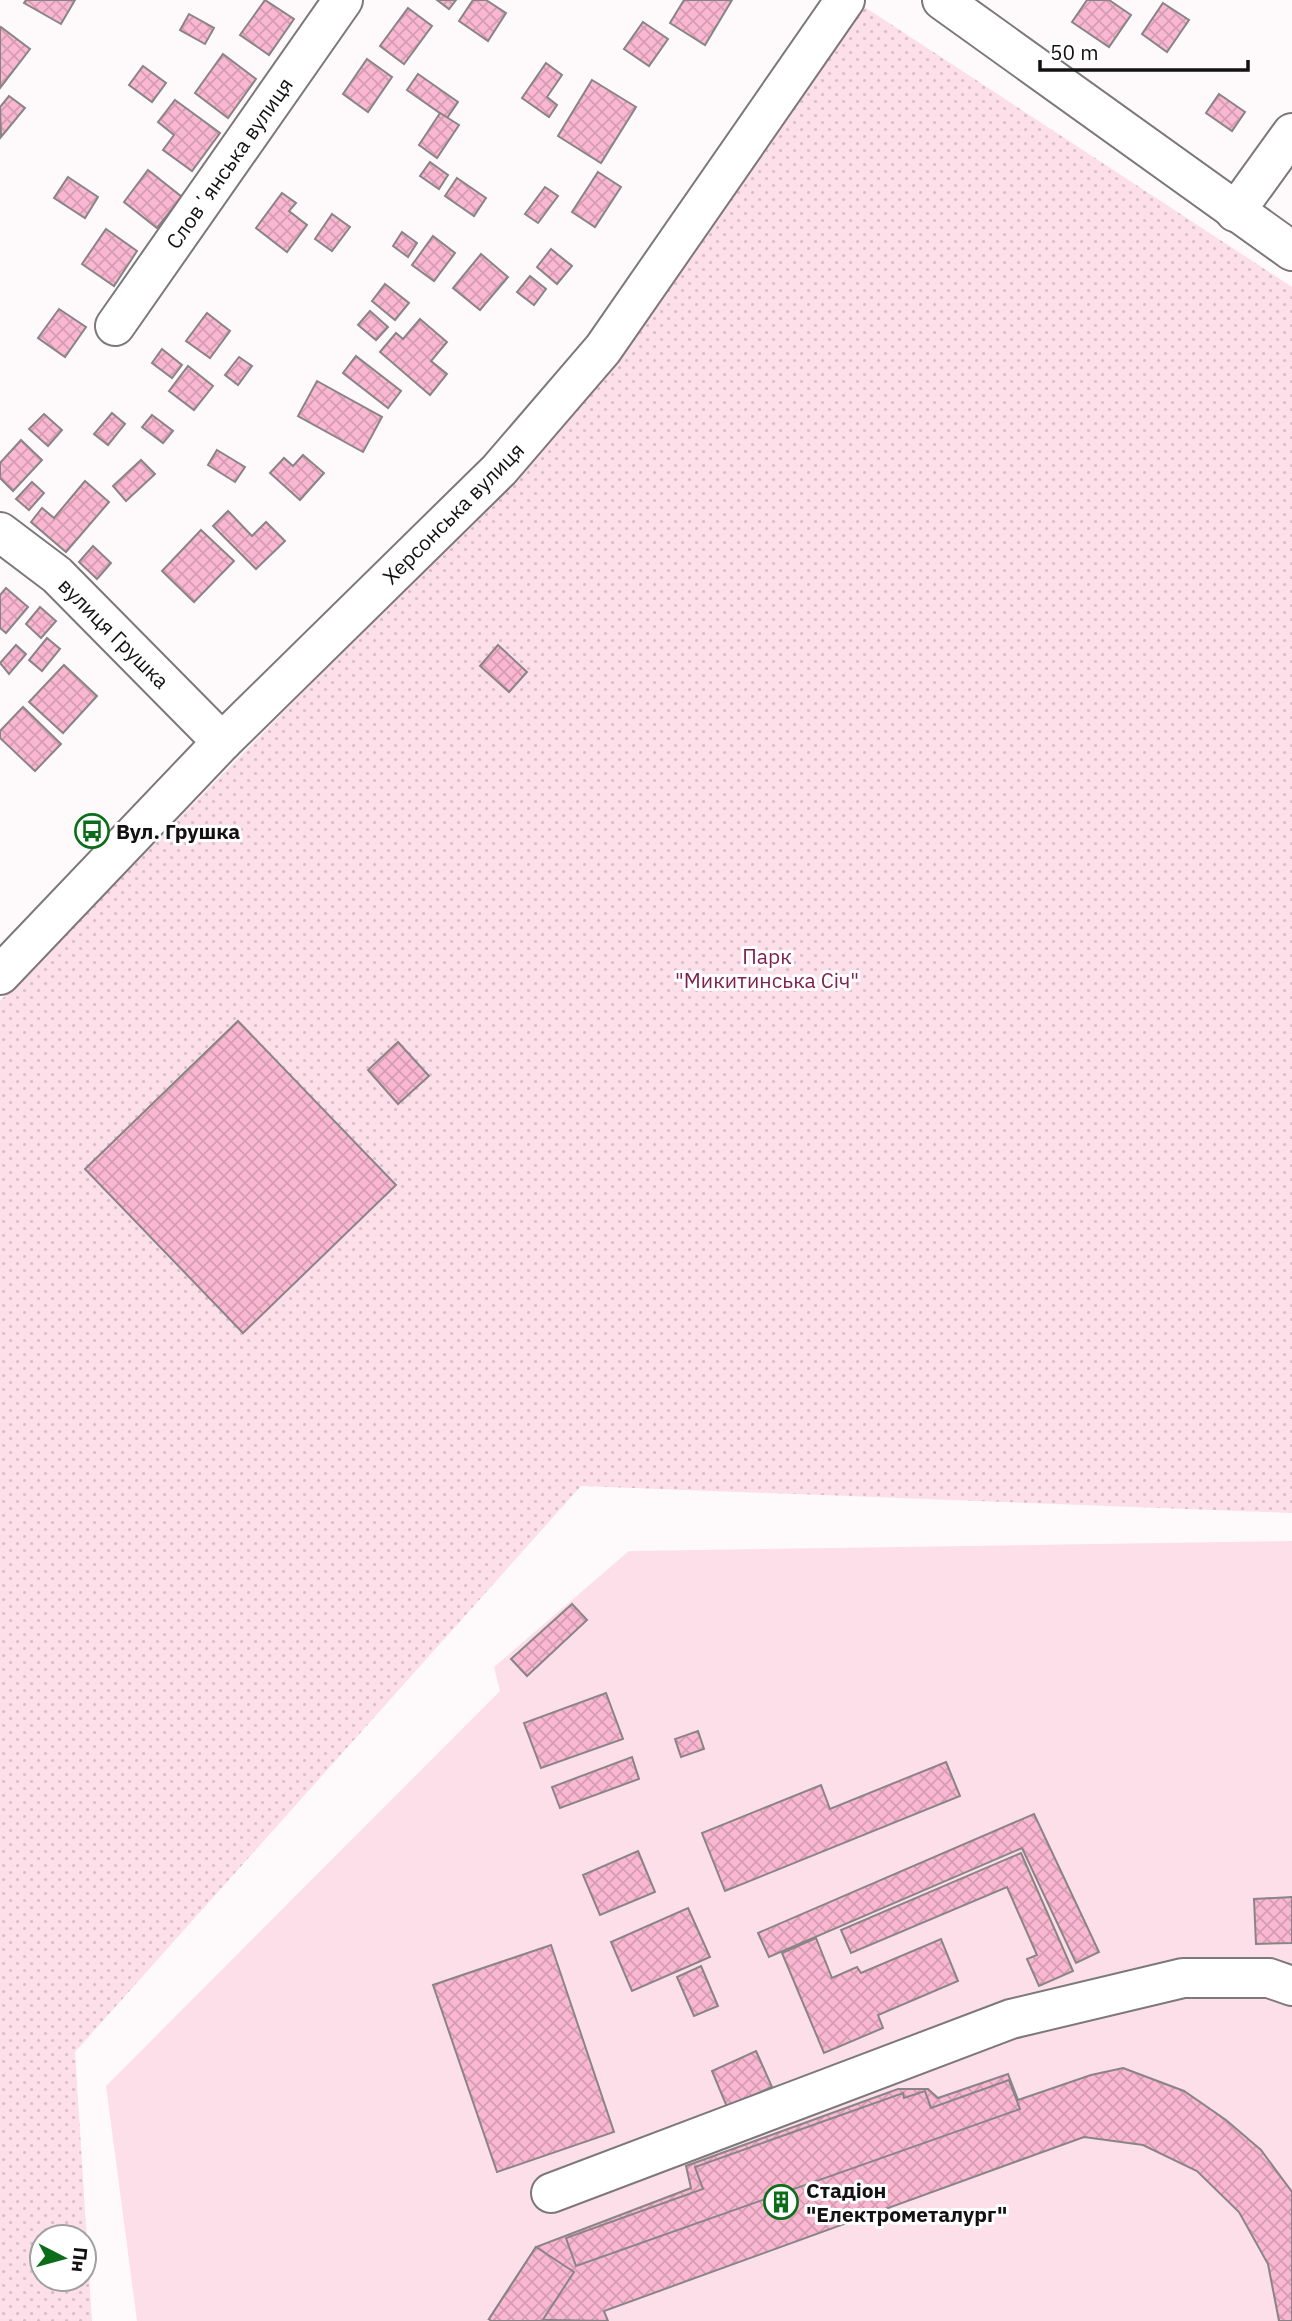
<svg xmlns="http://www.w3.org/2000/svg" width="1292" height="2321" font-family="'IBM Plex Sans',sans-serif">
	<defs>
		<pattern id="park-dots" width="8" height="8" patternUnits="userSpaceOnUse" patternTransform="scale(1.75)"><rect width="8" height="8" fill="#fcdfe9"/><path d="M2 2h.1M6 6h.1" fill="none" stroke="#d7bec7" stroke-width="1.8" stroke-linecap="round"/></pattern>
		<pattern id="building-cross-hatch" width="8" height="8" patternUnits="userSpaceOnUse" patternTransform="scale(1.75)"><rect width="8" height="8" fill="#fab7d1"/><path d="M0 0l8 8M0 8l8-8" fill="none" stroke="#d59cb2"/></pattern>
	</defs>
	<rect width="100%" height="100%" fill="#fefafc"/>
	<polygon fill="#fcdfe9" points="1292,1541 1292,2321 137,2321 106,2086 500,1691 494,1667 629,1551"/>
	<path fill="url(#park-dots)" fill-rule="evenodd" d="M857,2L1292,287V1513L581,1486L75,2052L92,2321H0V1001L360,634L609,370ZM42,2237H84V2279H42Z"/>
	<g fill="url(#building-cross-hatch)" stroke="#898586" stroke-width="2">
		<polygon points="26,0 75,0 61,24 24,3"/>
		<polygon points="265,0 294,19 269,55 240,35"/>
		<polygon points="437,0 456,0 449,9"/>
		<polygon points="473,0 486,0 506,13 488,41 459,21"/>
		<polygon points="684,0 732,0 705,45 670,23"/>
		<polygon points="1087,0 1109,0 1131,15 1109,47 1072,22"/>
		<polygon points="1163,3 1189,20 1167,52 1142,34"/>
		<polygon points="408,8 432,26 404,64 380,46"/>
		<polygon points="189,14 214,28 205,44 180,30"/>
		<polygon points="643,22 668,39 649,66 624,49"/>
		<polygon points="1,27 30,49 0,88 0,29"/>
		<polygon points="223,54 256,79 228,118 195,93"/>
		<polygon points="367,59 392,77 368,112 343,94"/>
		<polygon points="546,63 562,75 547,97 557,105 549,117 522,98"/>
		<polygon points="143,66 166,83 152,102 129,85"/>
		<polygon points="418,74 458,102 447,118 407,90"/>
		<polygon points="592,80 636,107 601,163 558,136"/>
		<polygon points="1219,94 1245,112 1232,131 1206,113"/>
		<polygon points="9,96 25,108 1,137 0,107"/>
		<polygon points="175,100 220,133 192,171 163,150 174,135 158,122"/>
		<polygon points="440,113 459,125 437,158 419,145"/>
		<polygon points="430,162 448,175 439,189 420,176"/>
		<polygon points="148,170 182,197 157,228 124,202"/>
		<polygon points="598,172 621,187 595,227 572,212"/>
		<polygon points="68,177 98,197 85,218 54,198"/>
		<polygon points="457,178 486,198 474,216 445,196"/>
		<polygon points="545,187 558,196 538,223 525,214"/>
		<polygon points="282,193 296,203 289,211 307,225 287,252 256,228"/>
		<polygon points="332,214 350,227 332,251 315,239"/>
		<polygon points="106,229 137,251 114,286 82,264"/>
		<polygon points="402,232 417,243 408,257 393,246"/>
		<polygon points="433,236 455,253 434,281 412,265"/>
		<polygon points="551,249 572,266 557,284 537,267"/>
		<polygon points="481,254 508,277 480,310 453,288"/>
		<polygon points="530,276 546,289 534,305 517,292"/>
		<polygon points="385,284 409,303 395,320 372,301"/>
		<polygon points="59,309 86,327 65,357 38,338"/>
		<polygon points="370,311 388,327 376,340 358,325"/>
		<polygon points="207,313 230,331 210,358 186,341"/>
		<polygon points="420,319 447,342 431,361 447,374 430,395 380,352 396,333 403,339"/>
		<polygon points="162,349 182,365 172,378 152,363"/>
		<polygon points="356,356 401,391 388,408 343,373"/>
		<polygon points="239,357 252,366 238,385 225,375"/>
		<polygon points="188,366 213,386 194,410 169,391"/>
		<polygon points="317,381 382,417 363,452 298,416"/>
		<polygon points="112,413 125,424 108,445 94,434"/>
		<polygon points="44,414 62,430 48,446 29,429"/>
		<polygon points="152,415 173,431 163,443 142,427"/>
		<polygon points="21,440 42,460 13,491 0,478 0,463"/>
		<polygon points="217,450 245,467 235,482 208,465"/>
		<polygon points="303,455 324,473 300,500 270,473 284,458 293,466"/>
		<polygon points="141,460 155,474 126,501 113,486"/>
		<polygon points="85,481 109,502 66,552 31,522 42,508 54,518"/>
		<polygon points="32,482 44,493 29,510 16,499"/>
		<polygon points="228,511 252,536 266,522 285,541 256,569 213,526"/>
		<polygon points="201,530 234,561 194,602 162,571"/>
		<polygon points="93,546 111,563 97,579 79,562"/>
		<polygon points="6,588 28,607 6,633 0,628 0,595"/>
		<polygon points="40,607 56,621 41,638 26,624"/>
		<polygon points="47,638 60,649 42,671 29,660"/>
		<polygon points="16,645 26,654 9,674 0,663"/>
		<polygon points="498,645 527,672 509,692 480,666"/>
		<polygon points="64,665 97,696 63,733 29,702"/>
		<polygon points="23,707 61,744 35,771 0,738 0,731"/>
		<polygon points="238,1021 396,1185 243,1333 85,1169"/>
		<polygon points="398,1042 429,1076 398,1104 368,1070"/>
		<polygon points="572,1604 587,1620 527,1676 511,1659"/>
		<polygon points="606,1693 623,1739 541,1768 524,1723"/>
		<polygon points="698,1731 704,1749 681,1757 675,1739"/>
		<polygon points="632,1757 639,1779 560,1808 552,1787"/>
		<polygon points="946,1762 960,1796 725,1891 702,1833 821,1785 830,1809"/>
		<polygon points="1034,1814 1099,1952 1076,1963 1022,1848 769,1957 758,1933"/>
		<polygon points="638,1851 655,1892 600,1915 583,1875"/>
		<polygon points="1021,1853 1073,1971 1039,1986 1027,1959 1037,1955 1007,1887 851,1953 841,1930"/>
		<polygon points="1292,1897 1292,1943 1256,1944 1254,1899"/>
		<polygon points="688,1908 710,1957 632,1991 611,1942"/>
		<polygon points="816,1938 832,1978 857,1967 861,1973 941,1939 958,1981 878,2015 883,2028 824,2053 782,1953"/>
		<polygon points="551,1945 614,2132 497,2172 433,1985"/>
		<polygon points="701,1966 718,2006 694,2016 677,1977"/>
		<polygon points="756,2051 772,2087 727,2107 712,2071"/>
		<polygon points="1123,2068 1184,2091 1226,2120 1261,2150 1292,2192 1292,2321 1279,2321 1268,2264 1239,2212 1197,2171 1143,2145 1084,2137 604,2311 608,2321 489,2319 536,2247 691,2188 686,2166 898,2089 928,2089 938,2098 1008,2074 1018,2100 1091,2075"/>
		<polygon points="1009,2080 1020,2109 576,2266 566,2238 703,2189 695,2167 903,2093 904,2098 925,2091 931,2108"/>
		<polygon points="536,2247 574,2272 542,2321 491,2321 489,2319"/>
	</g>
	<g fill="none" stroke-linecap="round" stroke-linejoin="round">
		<g stroke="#7d787a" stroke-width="42">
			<g id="minor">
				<polyline points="942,0 1292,251"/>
				<polyline points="1235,212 1292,133"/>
				<polyline points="115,326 343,0"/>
				<polyline points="0,532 57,575 222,742"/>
				<polyline points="551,2193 1011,2019 1183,1978 1269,1978 1292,1986"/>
			</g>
		</g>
		<g stroke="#7d787a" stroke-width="42">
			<polyline id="major" points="0,975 222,742 499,470 603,349 845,0"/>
		</g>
		<use href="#minor" stroke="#fff" stroke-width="38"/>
		<use href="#major" stroke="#fff" stroke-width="38"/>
	</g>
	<defs>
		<g id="bus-ring" transform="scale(1.75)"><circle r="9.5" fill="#fff" stroke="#0b6d19" stroke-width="1.5"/><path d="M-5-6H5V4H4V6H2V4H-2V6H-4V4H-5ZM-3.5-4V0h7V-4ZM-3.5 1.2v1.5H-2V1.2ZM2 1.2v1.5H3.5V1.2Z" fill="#0b6d19"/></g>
		<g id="building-ring" transform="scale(1.75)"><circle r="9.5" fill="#fff" stroke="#0b6d19" stroke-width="1.5"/><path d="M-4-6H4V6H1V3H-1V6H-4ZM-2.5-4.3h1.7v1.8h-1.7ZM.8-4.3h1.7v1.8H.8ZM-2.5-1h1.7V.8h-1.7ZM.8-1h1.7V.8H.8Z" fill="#0b6d19"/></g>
	</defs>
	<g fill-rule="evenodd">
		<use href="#bus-ring" x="92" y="831"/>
		<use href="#building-ring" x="781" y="2202"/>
	</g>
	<g text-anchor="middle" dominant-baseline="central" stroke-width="6" stroke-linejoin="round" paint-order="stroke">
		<g font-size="21" fill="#131112" stroke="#fff">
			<text transform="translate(229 163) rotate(-55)">Словʼянська вулиця</text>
			<text transform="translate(453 513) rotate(-45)">Херсонська вулиця</text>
			<text transform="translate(114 633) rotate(45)">вулиця Грушка</text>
		</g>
		<g font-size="21" font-weight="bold" fill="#131112" stroke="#fff" text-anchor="start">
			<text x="116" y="831">Вул. Грушка</text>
			<text x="806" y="2190">Стадіон<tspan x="806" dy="24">"Електрометалург"</tspan></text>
		</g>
		<g font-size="21" fill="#7f2150" stroke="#fff">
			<text x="767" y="956">Парк<tspan x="767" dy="24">"Микитинська Січ"</tspan></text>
		</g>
	</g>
	<g transform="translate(63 2258) rotate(96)"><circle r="33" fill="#ffffff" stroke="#a1a0a0" stroke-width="2"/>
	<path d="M0-5L12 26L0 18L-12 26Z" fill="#0b6d19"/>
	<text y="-10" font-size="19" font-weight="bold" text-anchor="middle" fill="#131112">Пн</text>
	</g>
	<path d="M1040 60v10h208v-10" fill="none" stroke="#131112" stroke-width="3.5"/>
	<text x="1050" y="60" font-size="21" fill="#131112" stroke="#ffffff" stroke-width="5" paint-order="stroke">50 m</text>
</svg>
